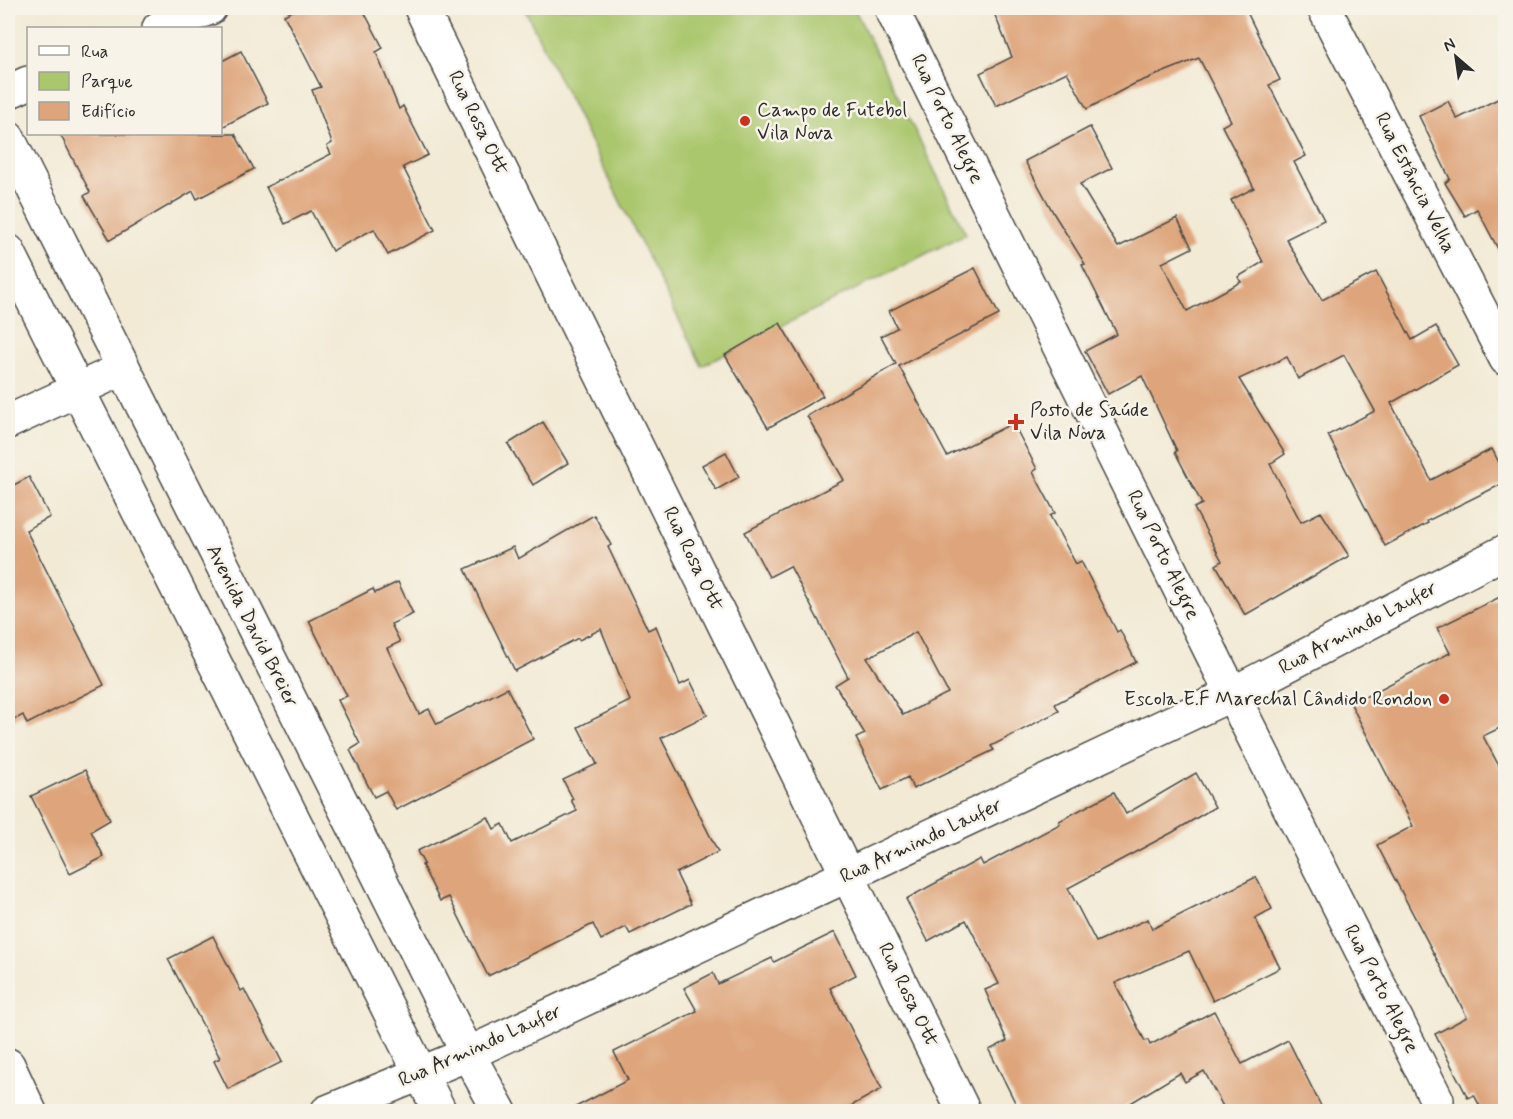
<svg xmlns="http://www.w3.org/2000/svg" width="1513" height="1119" font-family="Mynerve,sans-serif">
	<rect width="100%" height="100%" fill="#f7f3e8"/>
	<filter id="ink" filterUnits="userSpaceOnUse"><feTurbulence type="fractalNoise" baseFrequency=".0167" numOctaves="2"/><feDisplacementMap in="SourceGraphic" scale="12" xChannelSelector="R" yChannelSelector="G"/><feConvolveMatrix kernelMatrix="1 2 1 2 8 2 1 2 1" color-interpolation-filters="sRGB"/></filter>
	<filter id="wash" filterUnits="userSpaceOnUse"><feTurbulence type="fractalNoise" baseFrequency=".008" numOctaves="4" result="noise"/><feDisplacementMap in="SourceGraphic" scale="24" xChannelSelector="R" yChannelSelector="G"/><feGaussianBlur stdDeviation="1.35" result="paint"/><feColorMatrix in="noise" values="0 0 0 0 0 0 0 0 0 0 0 0 0 0 0 0 0 1.4 0 .05"/><feComposite in="paint" operator="in"/></filter>
	<g filter="url(#wash)">
		<rect width="100%" height="100%" fill="#f2ead5"/>
		<polygon fill="#abc76e" stroke="#6b794c" stroke-width="1.5" points="524,8 854,8 966,234 702,366"/>
		<g id="blocks">
			<g fill="#dea57c" fill-rule="evenodd">
				<polygon points="299,8 362,8 383,48 376,52 399,109 403,106 428,155 403,167 435,230 388,255 374,229 332,251 311,211 285,224 266,187 331,154 327,146 332,143 312,90 321,87 284,15"/>
				<polygon points="992,8 1245,8 1280,80 1269,85 1306,156 1294,162 1324,220 1286,239 1322,300 1376,272 1412,340 1436,326 1458,365 1391,403 1431,480 1492,449 1506,476 1506,482 1427,521 1428,523 1385,546 1328,435 1375,411 1344,355 1298,379 1287,357 1239,379 1285,454 1270,464 1301,522 1321,512 1349,556 1245,615 1216,565 1222,561 1194,508 1202,504 1175,452 1177,451 1142,376 1108,394 1085,351 1117,334 1082,265 1085,264 1054,214 1025,161 1090,127 1112,168 1080,184 1118,247 1177,218 1192,248 1162,263 1187,311 1241,282 1238,277 1263,262 1231,200 1254,188 1222,126 1231,121 1199,58 1134,84 1087,109 1067,72 996,106 980,73 1012,57"/>
				<polygon points="241,51 268,103 220,128 220,62"/>
				<polygon points="1506,95 1506,264 1477,209 1465,216 1445,183 1450,179 1419,116 1448,101 1457,119"/>
				<polygon points="60,134 235,134 254,169 197,199 193,191 110,240 84,196 90,192"/>
				<path d="M975,268L999,315L899,366L947,456L1013,423L1037,469L1033,472L1055,513L1050,516L1076,564L1081,561L1117,632L1120,630L1136,662L1055,704L1059,711L991,746L994,750L913,789L908,777L882,790L856,738L865,734L835,685L848,677L790,566L769,577L745,532L844,480L807,416L896,364L881,336L897,328L889,311ZM916,632L948,693L903,715L867,658Z"/>
				<polygon points="780,323 823,396 768,428 725,355"/>
				<polygon points="543,422 568,463 533,485 508,444"/>
				<polygon points="726,452 739,477 716,490 702,465"/>
				<polygon points="29,477 50,517 26,530 104,685 27,724 23,715 8,723 8,488"/>
				<polygon points="594,515 611,545 608,547 648,630 656,626 680,685 690,680 707,715 661,738 718,852 676,873 691,904 630,934 626,927 601,940 593,924 488,976 449,897 440,901 422,865 424,864 417,851 488,817 494,829 503,824 512,843 577,811 571,800 573,799 563,780 597,764 578,727 630,701 601,629 579,640 578,638 515,671 465,569 513,547 518,559"/>
				<polygon points="398,582 413,614 391,624 400,642 387,648 419,714 429,709 437,724 507,688 533,739 396,810 386,791 374,797 350,750 360,744 338,700 347,696 309,621 373,589 375,593"/>
				<polygon points="1506,594 1506,725 1483,736 1506,779 1506,1112 1483,1112 1474,1095 1468,1098 1435,1034 1467,1017 1377,845 1413,826 1351,704 1450,653 1437,628"/>
				<polygon points="85,770 110,820 91,831 104,857 70,874 31,796"/>
				<polygon points="1196,773 1215,807 1173,832 1068,888 1096,942 1148,919 1152,929 1256,877 1272,909 1255,918 1280,968 1213,1001 1189,951 1115,983 1145,1041 1148,1040 1150,1045 1214,1011 1242,1064 1288,1040 1324,1112 1226,1112 1204,1071 1185,1082 1180,1073 1116,1112 1020,1112 989,1050 1007,1041 985,990 999,984 966,920 928,941 906,899 980,859 983,865 1060,824 1059,821 1114,792 1126,814"/>
				<polygon points="835,932 856,975 830,988 882,1089 840,1112 566,1112 628,1080 614,1052 697,1011 684,988 713,973 718,984 772,958 774,962"/>
				<polygon points="213,936 241,991 244,989 282,1062 228,1089 214,1061 220,1058 168,959"/>
			</g>
		</g>
	</g>
	<g filter="url(#ink)">
		<use href="#blocks" fill-opacity="0" stroke="#494844" stroke-width="1.5"/>
		<g fill="none" stroke-linecap="round" stroke-linejoin="round">
			<g stroke="#494844" stroke-width="36">
				<g id="minor">
					<polyline points="421,8 964,1112"/>
					<polyline points="891,8 1232,694 1437,1100"/>
					<polyline points="1324,8 1506,359"/>
					<polyline points="159,28 210,8"/>
					<polyline points="8,92 28,83"/>
					<polyline points="8,138 468,1054 500,1112"/>
					<polyline points="8,251 440,1112"/>
					<polyline points="8,422 122,369"/>
					<polyline points="8,1065 30,1112"/>
				</g>
			</g>
			<g stroke="#494844" stroke-width="36">
				<polyline id="tertiary" points="327,1112 468,1054 1232,694 1506,551"/>
			</g>
			<use href="#minor" stroke="#fff" stroke-width="33"/>
			<use href="#tertiary" stroke="#fff" stroke-width="33"/>
		</g>
	</g>
	<g fill="#c8321e" stroke="#f7f3e8" stroke-width="2">
		<circle cx="745" cy="121" r="6"/>
		<path d="M1013 413h6v6h6v6h-6v6h-6v-6h-6v-6h6z"/>
		<circle cx="1444" cy="699" r="6"/>
	</g>
	<g text-anchor="middle" dominant-baseline="central" stroke-width="5" stroke-linejoin="round" paint-order="stroke">
		<g font-size="20" fill="#2b2b2b" stroke="#f7f3e8" text-anchor="start">
			<text x="757" y="110">Campo de Futebol<tspan x="757" dy="23">Vila Nova</tspan></text>
			<text x="1030" y="410">Posto de Saúde<tspan x="1030" dy="23">Vila Nova</tspan></text>
			<text x="1432" y="699" text-anchor="end">Escola E.F Marechal Cândido Rondon</text>
		</g>
		<g font-size="20" fill="#2b2b2b" stroke="#f7f3e8">
			<text transform="translate(947 119) rotate(64)">Rua Porto Alegre</text>
			<text transform="translate(478 123) rotate(64)">Rua Rosa Ott</text>
			<text transform="translate(1415 183) rotate(63)">Rua Estância Velha</text>
			<text transform="translate(1163 555) rotate(64)">Rua Porto Alegre</text>
			<text transform="translate(693 559) rotate(64)">Rua Rosa Ott</text>
			<text transform="translate(252 626) rotate(63)">Avenida David Breier</text>
			<text transform="translate(1358 628) rotate(-28)">Rua Armindo Laufer</text>
			<text transform="translate(921 841) rotate(-25)">Rua Armindo Laufer</text>
			<text transform="translate(1381 989) rotate(63)">Rua Porto Alegre</text>
			<text transform="translate(908 995) rotate(64)">Rua Rosa Ott</text>
			<text transform="translate(480 1046) rotate(-24)">Rua Armindo Laufer</text>
		</g>
	</g>
	<rect width="1513" height="1119" fill="none" stroke="#f7f3e8" stroke-width="30"/>
	<rect x="27" y="27" width="195" height="108" fill="#f7f3e8" stroke="#a5a39c" stroke-width="1.5"/>
	<rect x="39" y="46" width="30" height="9" fill="#ffffff" stroke="#a5a39c" stroke-width="1.5"/>
	<text x="81" y="57" font-size="18" fill="#2b2b2b">Rua</text>
	<rect x="39" y="72" width="30" height="18" fill="#abc76e" stroke="#a5a39c" stroke-width="1.5"/>
	<text x="81" y="87" font-size="18" fill="#2b2b2b">Parque</text>
	<rect x="39" y="102" width="30" height="18" fill="#dea57c" stroke="#a5a39c" stroke-width="1.5"/>
	<text x="81" y="117" font-size="18" fill="#2b2b2b">Edifício</text>
	<g transform="translate(1456 57) rotate(331)" stroke="#f7f3e8" stroke-width="4.5" paint-order="stroke">
	<path d="M0-4.5L10 22L0 15L-10 22Z" fill="#2b2b2b"/>
	<text y="-9" font-size="16" font-weight="bold" text-anchor="middle" fill="#2b2b2b">N</text>
	</g>
</svg>
